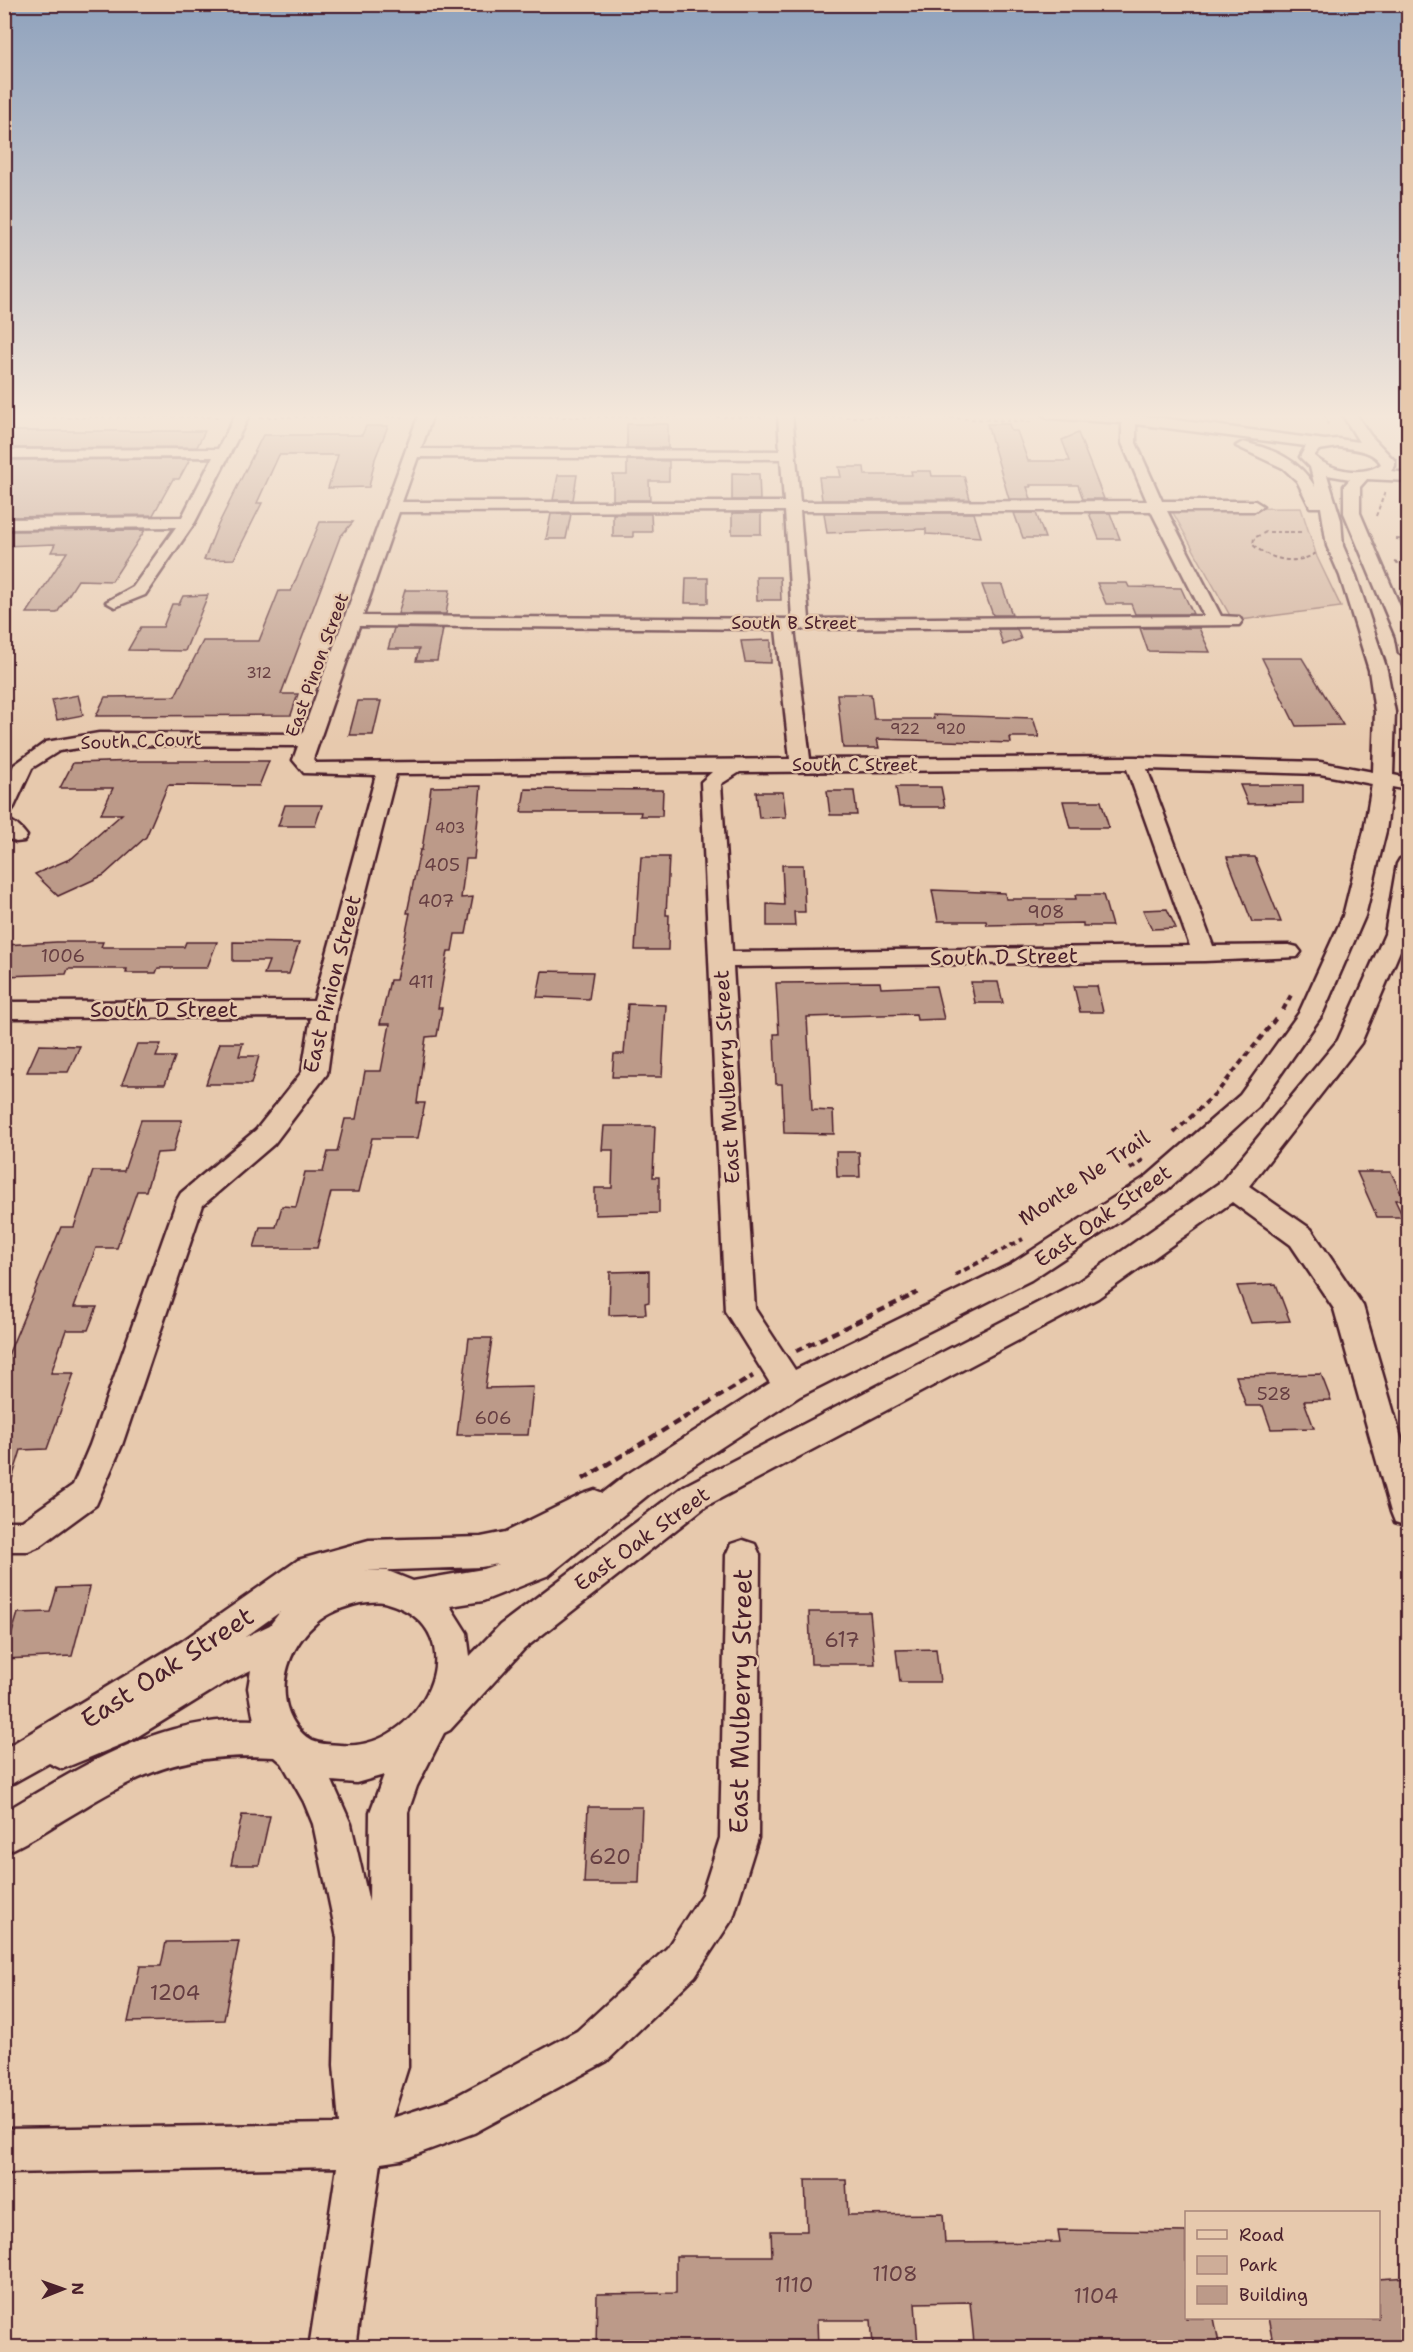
<svg xmlns="http://www.w3.org/2000/svg" width="1413" height="2352" font-family="'Shantell Sans',sans-serif">
	<rect width="100%" height="100%" fill="#e7c9ad"/>
	<filter id="ink" filterUnits="userSpaceOnUse"><feTurbulence type="fractalNoise" baseFrequency=".0167" numOctaves="2"/><feDisplacementMap in="SourceGraphic" scale="12" xChannelSelector="R" yChannelSelector="G"/><feConvolveMatrix kernelMatrix="1 2 1 2 8 2 1 2 1" color-interpolation-filters="sRGB"/></filter>
	<g filter="url(#ink)">
		<polygon fill="#cead98" stroke="#8c6662" stroke-width="1.5" points="1301,508 1317,557 1341,607 1233,621 1171,509"/>
		<g fill="#bc9a89" stroke="#4a1f2b" stroke-width="1.5">
			<rect x="627" y="424" width="41" height="24"/>
			<polygon points="987,424 1009,424 1011,431 1017,431 1028,461 1070,461 1062,440 1078,433 1104,499 1083,499 1078,485 1030,485 1031,487 1027,487 1031,499 1009,499"/>
			<polygon points="366,426 388,426 375,459 369,487 328,488 338,455 279,455 257,503 262,503 234,559 204,560 217,527 263,435 362,435"/>
			<polygon points="4,431 205,431 197,447 4,448"/>
			<polygon points="190,459 179,479 173,479 153,515 4,517 4,460"/>
			<polygon points="627,460 669,461 669,481 649,481 650,500 613,500 613,475 627,475"/>
			<polygon points="839,467 864,467 865,475 912,475 911,471 931,471 932,476 964,476 970,499 822,500 819,477 841,477"/>
			<polygon points="732,473 759,474 760,500 732,500"/>
			<polygon points="558,475 577,475 573,500 553,500"/>
			<rect x="732" y="513" width="29" height="21"/>
			<polygon points="824,513 974,513 981,537 926,534 926,529 827,533"/>
			<polygon points="1014,513 1036,513 1045,538 1023,538"/>
			<polygon points="1089,513 1110,513 1120,539 1099,539"/>
			<polygon points="551,514 571,514 566,539 546,539"/>
			<polygon points="613,514 651,514 652,532 633,532 633,537 613,537"/>
			<polygon points="320,522 353,522 340,537 281,694 298,694 291,715 96,716 105,697 175,696 203,641 259,641 279,591 291,591"/>
			<polygon points="145,530 112,581 78,580 57,613 27,613 67,552 51,552 55,544 4,546 4,531"/>
			<polygon points="756,577 780,577 781,600 757,600"/>
			<polygon points="686,578 708,578 708,603 685,603"/>
			<polygon points="1097,583 1127,583 1129,587 1181,588 1193,614 1135,614 1131,604 1106,604"/>
			<polygon points="982,585 1002,585 1012,615 993,615"/>
			<polygon points="405,590 450,590 446,614 398,614"/>
			<polygon points="208,595 185,651 128,650 141,627 163,627 172,604 179,604 183,596"/>
			<polygon points="394,628 443,629 437,661 416,661 419,649 388,649"/>
			<polygon points="1140,628 1199,628 1210,652 1148,651"/>
			<polygon points="998,629 1017,629 1021,639 1003,645"/>
			<polygon points="771,640 771,663 745,662 741,641"/>
			<polygon points="1262,658 1302,658 1343,725 1296,726"/>
			<polygon points="837,694 871,694 874,719 934,719 933,715 1033,718 1039,737 1010,737 1011,743 877,739 879,748 843,748"/>
			<polygon points="78,695 83,715 57,720 52,700"/>
			<polygon points="358,701 381,701 373,735 349,735"/>
			<polygon points="139,761 269,761 259,786 168,785 146,837 104,875 58,896 35,874 72,858 122,814 101,814 113,788 60,788 73,763"/>
			<polygon points="1240,785 1303,785 1303,803 1248,804"/>
			<polygon points="481,786 474,859 466,859 461,898 473,897 466,934 455,934 452,951 448,951 438,1008 442,1008 437,1036 426,1037 417,1103 425,1103 418,1138 372,1138 359,1192 331,1192 317,1248 254,1248 260,1227 276,1227 282,1206 296,1207 305,1172 323,1172 328,1152 337,1152 345,1119 356,1119 365,1071 381,1071 390,1024 380,1024 390,980 396,980 410,913 407,913 420,850 422,850 431,787"/>
			<polygon points="896,787 941,787 945,807 899,807"/>
			<polygon points="525,789 663,790 662,816 640,816 641,812 521,812"/>
			<polygon points="827,791 854,791 857,815 830,815"/>
			<polygon points="756,792 783,792 786,817 759,818"/>
			<polygon points="1063,801 1101,801 1109,828 1070,828"/>
			<polygon points="285,805 322,805 315,826 278,826"/>
			<polygon points="641,857 669,857 666,915 669,915 668,950 635,950"/>
			<polygon points="1227,857 1255,857 1281,922 1252,922"/>
			<polygon points="782,865 803,865 805,912 794,912 795,926 767,926 767,904 784,905"/>
			<polygon points="932,890 1005,893 1006,899 1076,899 1075,895 1103,895 1112,926 1083,926 1083,923 987,925 986,921 938,921"/>
			<polygon points="1167,909 1176,928 1152,929 1143,910"/>
			<polygon points="57,942 103,942 101,947 184,947 186,942 217,942 207,968 158,968 156,973 126,973 127,969 68,969 66,974 4,976 4,945"/>
			<polygon points="233,942 299,943 289,974 264,974 269,961 233,961"/>
			<polygon points="542,971 593,972 589,999 537,997"/>
			<polygon points="880,982 881,988 936,986 944,1019 917,1020 916,1014 807,1017 812,1110 833,1111 834,1134 784,1133 782,1084 776,1084 774,1034 779,1034 776,983"/>
			<polygon points="971,982 998,982 1003,1003 975,1003"/>
			<polygon points="1074,986 1097,986 1103,1012 1080,1012"/>
			<polygon points="628,1004 666,1005 662,1077 612,1077 614,1054 624,1054"/>
			<polygon points="220,1043 243,1043 239,1056 259,1056 251,1084 206,1084"/>
			<polygon points="137,1044 161,1044 156,1057 175,1057 165,1084 122,1084"/>
			<polygon points="39,1045 80,1046 68,1072 27,1072"/>
			<polygon points="141,1120 182,1120 173,1152 157,1153 146,1191 137,1191 117,1248 96,1248 74,1307 97,1307 88,1330 66,1330 51,1373 74,1373 47,1449 21,1450 9,1489 4,1488 4,1365 61,1227 74,1227 93,1171 124,1171"/>
			<polygon points="604,1126 655,1126 653,1177 659,1177 659,1213 595,1215 595,1188 612,1188 613,1150 602,1150"/>
			<polygon points="836,1152 859,1152 860,1177 837,1177"/>
			<polygon points="1357,1172 1391,1172 1404,1200 1395,1200 1403,1217 1377,1217"/>
			<polygon points="649,1271 649,1302 645,1303 646,1314 609,1315 610,1272"/>
			<polygon points="1276,1284 1290,1321 1251,1323 1237,1286"/>
			<polygon points="469,1338 492,1338 485,1388 533,1387 528,1435 457,1435"/>
			<polygon points="1321,1374 1331,1400 1304,1401 1314,1428 1271,1429 1263,1406 1246,1406 1236,1376"/>
			<polygon points="90,1587 72,1656 4,1659 18,1613 50,1612 57,1588"/>
			<polygon points="809,1612 870,1612 875,1664 811,1664"/>
			<polygon points="936,1649 940,1682 900,1682 896,1650"/>
			<polygon points="588,1807 642,1807 639,1883 584,1883"/>
			<polygon points="242,1815 270,1816 259,1865 231,1865"/>
			<polygon points="239,1941 224,2020 128,2022 140,1966 161,1966 166,1942"/>
			<polygon points="805,2180 846,2180 848,2215 943,2214 945,2243 1060,2242 1058,2230 1186,2232 1186,2318 1214,2318 1220,2348 1074,2348 1073,2342 974,2343 970,2302 915,2303 918,2346 873,2345 871,2320 817,2320 818,2348 596,2348 597,2294 676,2293 676,2256 772,2256 771,2231 807,2231"/>
			<polygon points="1408,2277 1408,2348 1274,2348 1268,2318 1378,2318 1378,2279"/>
		</g>
		<g fill="none" stroke-linecap="round" stroke-linejoin="round">
			<g stroke="#4a1f2b" stroke-width="5">
				<g id="minor">
					<polygon points="236,414 250,414 195,522 145,595 115,607 106,602 133,587 176,527 4,529 4,519 182,517 213,457 4,458 4,450 218,449"/>
					<path d="M419,414H433L421,449L780,451L778,414H792L800,502L1147,501L1122,443V423L1048,418L1041,414L1153,417L1325,440L1338,439L1359,442L1342,414H1356L1370,435L1395,461V466L1391,471L1408,473V481L1367,479L1360,487V513L1408,625V658L1399,653L1396,637L1344,513V486L1350,479L1327,475L1341,520L1343,546L1356,576L1387,670L1395,712L1393,775L1408,778V790L1392,787L1386,831L1365,916L1322,1015L1258,1107L1167,1190L1031,1280L800,1396L648,1495L549,1575L483,1601L450,1606L467,1633L470,1656L500,1625L684,1486L1078,1282L1222,1181L1338,1040L1385,934L1397,864L1400,859L1408,857L1407,934L1361,1043L1249,1186L1311,1229L1363,1306L1408,1462V1526L1395,1522L1391,1512L1334,1309L1291,1245L1232,1202L1098,1298L706,1506L524,1649L450,1730L444,1733L417,1786L408,1812V2067L392,2118L449,2100L577,2031L667,1948L702,1894L720,1838L726,1555L731,1544L743,1540L755,1544L760,1555L758,1838L733,1918L695,1976L607,2061L474,2133L401,2160L381,2163L355,2348H309L337,2167L4,2173V2129L339,2124L334,2065L337,1938L313,1824L304,1802L282,1763L275,1757C191,1753 152,1766 80,1810C55,1824 31,1842 4,1853V1812C82,1766 161,1715 254,1720L248,1688L251,1670L221,1685L132,1740L62,1769L49,1763L4,1788V1749L181,1642L298,1560L369,1540L481,1537L506,1532L583,1494L595,1490L603,1493L626,1475L770,1383L725,1311L701,782L712,772L396,774L336,1009L327,1074L274,1144L203,1205L122,1445L96,1505L40,1546L28,1551H4V1521H22L73,1485L90,1445L177,1200L181,1193L256,1130L302,1072L311,1017L4,1018V1002L314,1001L376,775L304,773L293,760L298,746L99,745L59,751L32,768L14,807L11,811L4,813V785L14,765L46,742L99,733L302,734ZM1136,424L1306,446L1300,457L1310,467L1315,487C1299,459 1273,449 1243,442L1236,446L1283,468L1297,481L1310,507H1321L1327,546L1340,576L1369,670L1375,712L1373,772L1320,762L1135,757L810,759L794,629L1239,625L1242,621L1239,617L1221,616L1167,511H1255L1263,506L1255,501H1162L1136,443ZM1338,447C1352,449 1374,450 1381,464C1363,477 1330,471 1314,456L1319,450ZM418,457L781,459L784,502H402ZM785,511L792,619L363,616L399,512ZM800,511H1151L1204,616L809,619ZM359,626L776,629L790,759L316,763L313,759ZM1127,769L1190,946L732,952L721,784L740,772ZM1147,769L1320,774L1372,784L1364,831L1343,916L1299,1013L1240,1095L1147,1176L1011,1264L795,1370L755,1309L733,967L1204,961L1297,957L1301,952L1297,947L1289,945L1213,946ZM498,1564L483,1569L413,1581L388,1571H365L481,1567ZM360,1603C369,1602 379,1600 387,1603C482,1630 421,1753 340,1745C331,1744 317,1745 309,1739C270,1709 282,1653 315,1624C328,1612 344,1607 360,1603ZM280,1612L270,1625L245,1637ZM384,1775L370,1812L369,1902L351,1824L332,1781L356,1783Z"/>
					<path d="M4,819C14,821 21,828 27,836L24,841L16,842L4,837Z"/>
				</g>
			</g>
			<g stroke="#4a1f2b" stroke-width="2" stroke-dasharray="4 3" stroke-linecap="butt">
				<polyline points="1324,414 1329,427"/>
				<polyline points="260,417 406,417"/>
				<polyline points="443,417 766,417"/>
				<polyline points="803,417 930,417 1033,422"/>
				<polyline points="4,418 220,417"/>
				<polyline points="1376,516 1385,492"/>
				<path d="M1301,532H1266L1254,538L1253,545C1270,560 1297,566 1316,553"/>
				<polyline points="1396,539 1408,540"/>
				<polyline points="1395,562 1408,566"/>
			</g>
			<g stroke="#4a1f2b" stroke-width="4" stroke-dasharray="6 4.5" stroke-linecap="butt">
				<polyline points="1283,1010 1291,995"/>
				<polyline points="1174,1133 1219,1090 1278,1016"/>
				<polyline points="1130,1169 1143,1160"/>
				<polyline points="955,1275 1023,1239"/>
				<polyline points="912,1295 919,1292"/>
			</g>
			<g stroke="#4a1f2b" stroke-width="4.5" stroke-dasharray="8 5" stroke-linecap="butt">
				<polyline points="796,1351 915,1294"/>
				<polyline points="583,1479 753,1376"/>
			</g>
			<use href="#minor" fill="#e7c9ad" fill-rule="evenodd"/>
		</g>
	</g>
	<linearGradient id="sky" x2="0" y2="1"><stop stop-color="#8fa2bd"/><stop offset="0.56" stop-color="#f4e7da"/><stop offset="1" stop-color="#f4e7da" stop-opacity="0"/></linearGradient>
	<rect width="1413" height="743" fill="url(#sky)"/>
	<g text-anchor="middle" dominant-baseline="central" stroke-width="5" stroke-linejoin="round" paint-order="stroke">
		<g font-size="15" fill="#663e42">
			<text x="259" y="673">312</text>
			<text x="905" y="729">922</text>
			<text x="951" y="729">920</text>
			<text x="450" y="828">403</text>
		</g>
		<g font-size="18" fill="#4a1f2b" stroke="#e7c9ad">
			<text x="794" y="623">South B Street</text>
			<text transform="translate(317 665) rotate(-70)">East Pinon Street</text>
			<text transform="translate(141 741) rotate(-2)">South C Court</text>
			<text x="855" y="765">South C Street</text>
		</g>
		<g font-size="18" fill="#663e42">
			<text x="442" y="865">405</text>
			<text x="436" y="901">407</text>
			<text x="1046" y="912">908</text>
			<text x="63" y="956">1006</text>
			<text x="421" y="982">411</text>
			<text x="1274" y="1394">528</text>
			<text x="493" y="1418">606</text>
		</g>
		<g font-size="21" fill="#4a1f2b" stroke="#e7c9ad">
			<text transform="translate(1004 957) rotate(-1)">South D Street</text>
			<text transform="translate(332 984) rotate(-76)">East Pinion Street</text>
			<text x="164" y="1010">South D Street</text>
			<text transform="translate(727 1077) rotate(-93)">East Mulberry Street</text>
			<text transform="translate(1084 1178) rotate(-34)">Monte Ne Trail</text>
			<text transform="translate(1103 1216) rotate(-35)">East Oak Street</text>
			<text transform="translate(642 1539) rotate(-36)">East Oak Street</text>
		</g>
		<g font-size="21" fill="#663e42">
			<text x="842" y="1640">617</text>
			<text x="610" y="1857">620</text>
			<text x="175" y="1993">1204</text>
			<text x="895" y="2274">1108</text>
			<text x="794" y="2285">1110</text>
			<text x="1096" y="2296">1104</text>
		</g>
		<g font-size="26" fill="#4a1f2b" stroke="#e7c9ad">
			<text transform="translate(167 1667) rotate(-33)">East Oak Street</text>
			<text transform="translate(740 1701) rotate(-89)">East Mulberry Street</text>
		</g>
	</g>
	<rect width="1413" height="2352" fill="none" stroke="#e7c9ad" stroke-width="24"/>
	<rect x="12" y="12" width="1389" height="2328" fill="none" stroke="#4a1f2b" stroke-width="2" filter="url(#ink)"/>
	<rect x="1185" y="2211" width="195" height="108" fill="#e7c9ad" stroke="#a88579" stroke-width="1.5"/>
	<rect x="1197" y="2230" width="30" height="9" fill="#e7c9ad" stroke="#a88579" stroke-width="1.5"/>
	<text x="1239" y="2241" font-size="18" fill="#4a1f2b">Road</text>
	<rect x="1197" y="2256" width="30" height="18" fill="#cead98" stroke="#a88579" stroke-width="1.5"/>
	<text x="1239" y="2271" font-size="18" fill="#4a1f2b">Park</text>
	<rect x="1197" y="2286" width="30" height="18" fill="#bc9a89" stroke="#a88579" stroke-width="1.5"/>
	<text x="1239" y="2301" font-size="18" fill="#4a1f2b">Building</text>
	<g transform="translate(63 2289) rotate(89)" stroke="#e7c9ad" stroke-width="4.5" paint-order="stroke">
	<path d="M0-4.5L10 22L0 15L-10 22Z" fill="#4a1f2b"/>
	<text y="-9" font-size="16" font-weight="bold" text-anchor="middle" fill="#4a1f2b">N</text>
	</g>
</svg>
